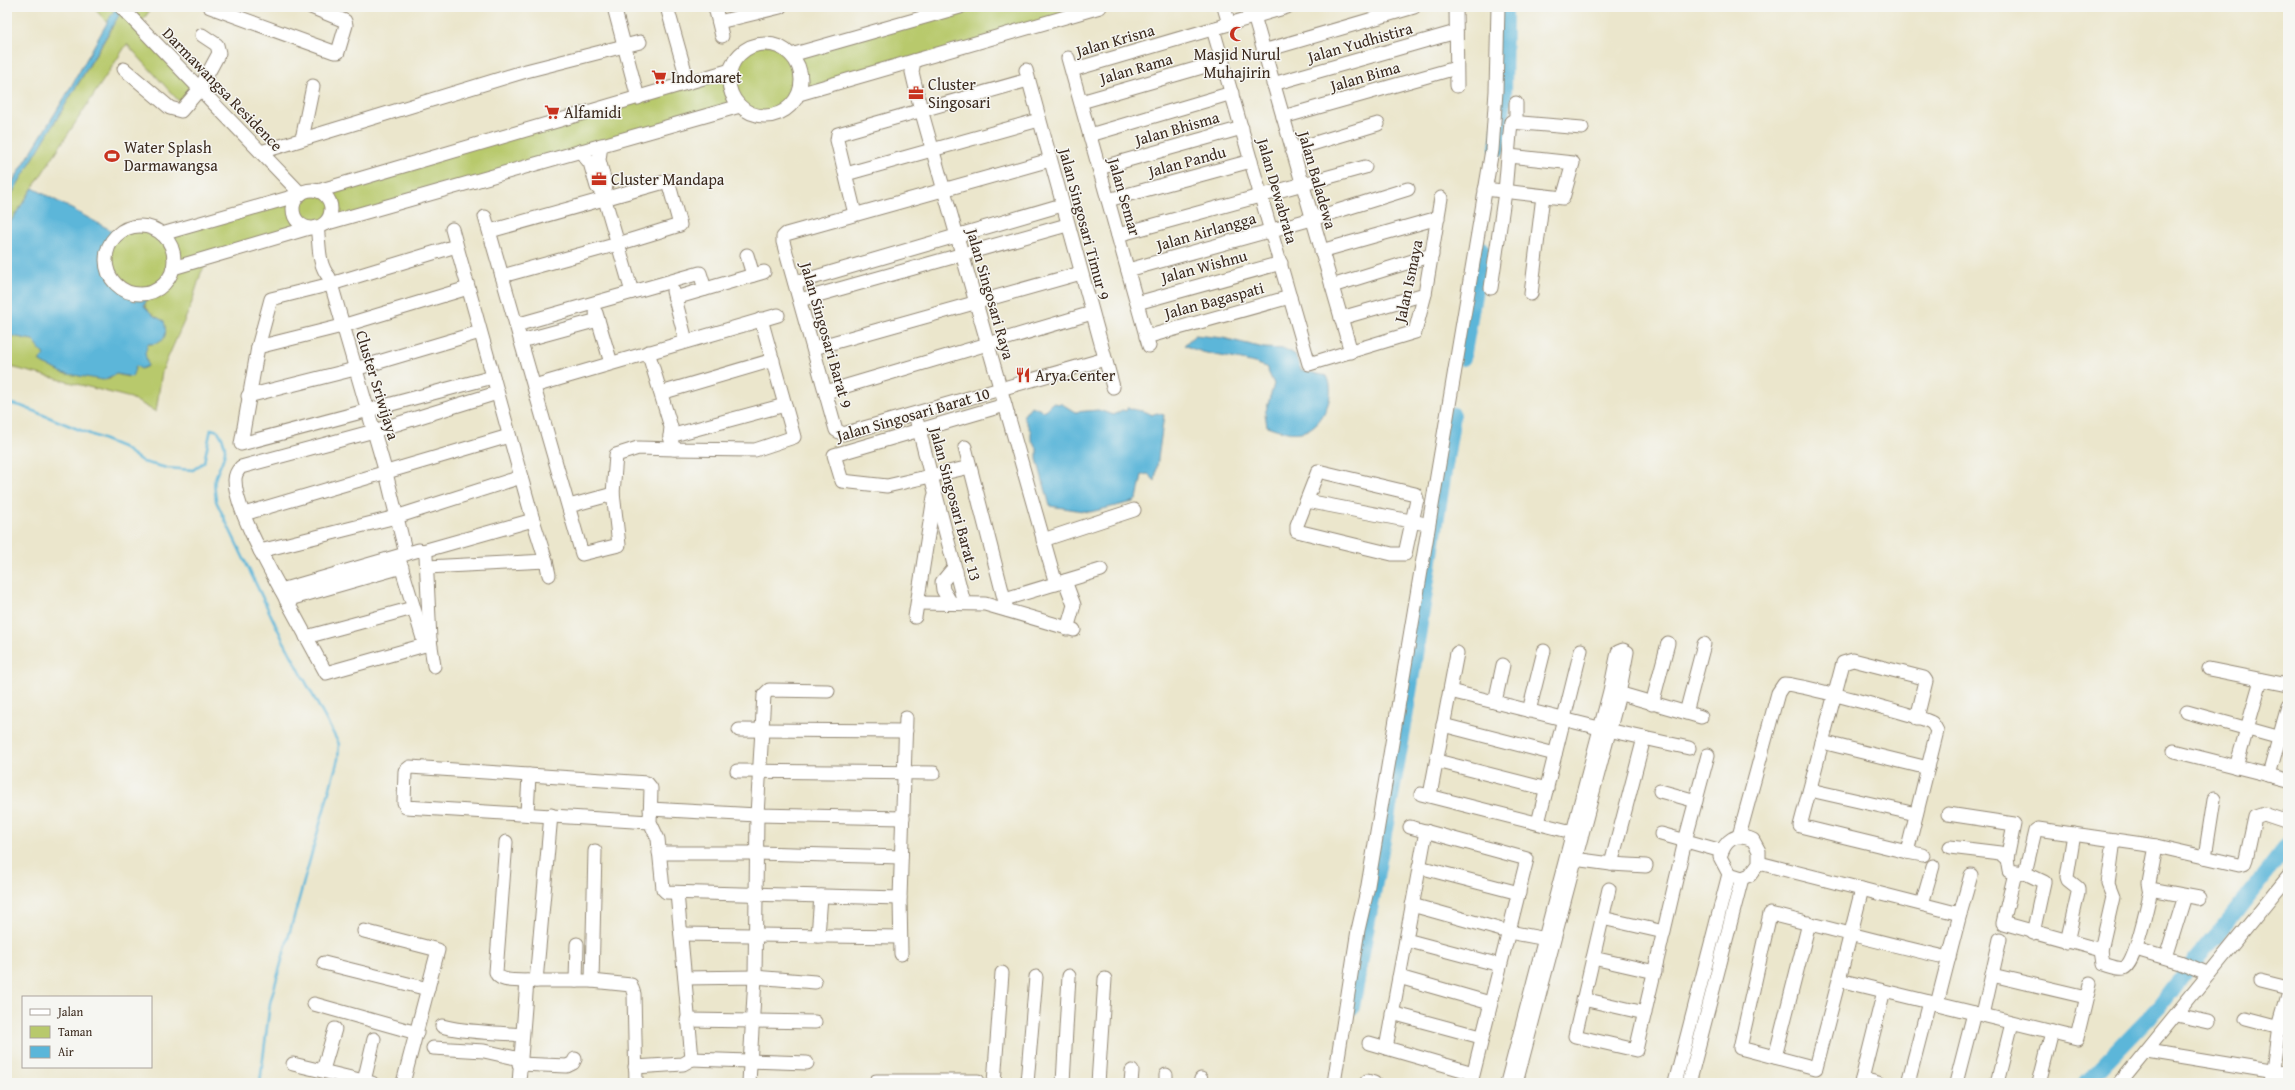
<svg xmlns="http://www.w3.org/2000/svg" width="2295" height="1090" font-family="'Gentium Book Plus',serif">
	<rect width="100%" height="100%" fill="#f6f6f2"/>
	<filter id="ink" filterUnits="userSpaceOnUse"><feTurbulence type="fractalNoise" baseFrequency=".025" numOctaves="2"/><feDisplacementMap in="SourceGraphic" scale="8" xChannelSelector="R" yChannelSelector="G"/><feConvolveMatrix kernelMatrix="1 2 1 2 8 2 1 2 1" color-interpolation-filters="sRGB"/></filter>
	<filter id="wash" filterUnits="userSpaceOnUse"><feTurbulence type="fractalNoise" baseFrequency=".012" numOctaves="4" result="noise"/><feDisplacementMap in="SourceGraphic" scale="16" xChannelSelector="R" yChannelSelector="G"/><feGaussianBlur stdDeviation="0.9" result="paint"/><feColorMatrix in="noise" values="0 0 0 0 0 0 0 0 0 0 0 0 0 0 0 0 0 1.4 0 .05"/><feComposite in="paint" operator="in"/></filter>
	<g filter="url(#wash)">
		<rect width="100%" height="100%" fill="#ebe6cc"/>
		<g fill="#b8c96c" stroke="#7a7a45">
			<polygon points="93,7 152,7 139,26 198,88 185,108 127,44 7,227 7,201 112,28"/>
			<path d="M960,7H1100L799,94C786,117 761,122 740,106L210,257L201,273L190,308L162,371L156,412L131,398L7,366V335L33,340L44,355L39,361C46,367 55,367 62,373L106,380L116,374L128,377L136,366H148C145,358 143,352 148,344H152L164,321C151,315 144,309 142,294C79,292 108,199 162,234L307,191L730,70C741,44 769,37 791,55Z"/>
		</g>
		<g fill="#5bb6d9" stroke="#4b707c">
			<polygon points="116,7 124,7 7,202 7,191 65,97"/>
			<path d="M33,188L118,234C91,261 112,299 149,293L144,306L154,316L164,321C168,336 165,344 148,344L145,353L148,366L141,369L136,366L132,377L116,374L103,380L62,373C54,367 46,367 39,361L44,355L33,340L7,335V227Z"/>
			<path d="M1195,335L1223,338L1264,348L1285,349L1295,355L1301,370L1327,376C1337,394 1323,428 1301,432C1289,434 1278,430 1267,426L1265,414L1274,384L1266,367C1239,356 1210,358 1184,345Z"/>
			<path d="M1052,403L1062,404L1075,412L1098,410L1114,415L1122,410L1126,411L1128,407C1136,412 1145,409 1151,415L1157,413L1164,415L1155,481L1148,474L1142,475L1137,499L1133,502L1090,512L1050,506L1037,459V448L1031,439V432L1023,416L1031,406L1044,411Z"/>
		</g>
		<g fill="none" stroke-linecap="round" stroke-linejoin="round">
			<path stroke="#5bb6d9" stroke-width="2.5" d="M7,403L21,406L122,447L143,462L167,468L193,470L204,462L211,429L218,431C232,452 222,458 215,479C213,485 216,495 216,501L282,638L339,744L338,759L270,1003L260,1083"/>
			<g stroke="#5bb6d9" stroke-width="16">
				<polyline points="1497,149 1504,100 1505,7"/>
				<polyline points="1463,358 1482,249"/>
				<polyline points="1352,1007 1402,737 1453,415"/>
				<polyline points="2086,1083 2160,1006 2186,971 2222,929 2288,845"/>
			</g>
		</g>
	</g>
	<g filter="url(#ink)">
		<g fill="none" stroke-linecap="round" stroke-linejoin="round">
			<g stroke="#938875" stroke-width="15">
				<g id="minor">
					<polyline points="121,7 301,194"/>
					<polyline points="210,7 334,52 338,52 346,25 345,21 311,7"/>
					<polyline points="614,7 638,98"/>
					<polyline points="667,7 688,82"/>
					<polyline points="715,7 722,36"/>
					<polyline points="1224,7 1229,24"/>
					<polyline points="1456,7 1457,86"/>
					<polyline points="1254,16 1351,352"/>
					<polyline points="719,22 780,7"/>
					<polyline points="1213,29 1309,364 1415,332 1425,294 1441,198"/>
					<circle cx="765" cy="80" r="36"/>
					<polyline points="1263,51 1414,7"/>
					<polyline points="791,55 960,7"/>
					<polyline points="1068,58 1149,346"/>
					<polyline points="914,61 912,72 920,106 1056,584"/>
					<polyline points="124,69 170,108 181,111 199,90 219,53 217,45 202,35"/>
					<polyline points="1026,70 1113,387"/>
					<polyline points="1072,70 1287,7"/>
					<polyline points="1273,84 1456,32"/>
					<polyline points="799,94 1100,7"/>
					<polyline points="1081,102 1223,61"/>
					<polyline points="1283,117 1456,68"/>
					<polyline points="1511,122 1582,128"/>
					<polyline points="1090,135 1232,93"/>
					<polyline points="302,139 313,86"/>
					<polyline points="601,145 599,160 606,186 603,193"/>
					<polyline points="1292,150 1378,124"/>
					<polyline points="580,151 590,163 597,187 603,193"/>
					<polyline points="261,152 526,71 640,42"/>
					<polyline points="1050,160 786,234 783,237 783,242 836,430 843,434 1105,359"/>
					<polyline points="1099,168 1242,128"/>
					<polyline points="846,174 1039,120"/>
					<polyline points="1485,189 1563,198 1573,163 1509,156"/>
					<circle cx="312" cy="209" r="19"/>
					<polyline points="318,191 731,70"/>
					<polyline points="603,193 632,292"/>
					<polyline points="1108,200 1251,161"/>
					<polyline points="855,214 837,140 838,134 1028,80"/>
					<polyline points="485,217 582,554 619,545 613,493"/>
					<polyline points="324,224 740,106"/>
					<circle cx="140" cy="260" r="34"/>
					<path d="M317,227C320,244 317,263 329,277L386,473L406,554"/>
					<polyline points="452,229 533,520"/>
					<polyline points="490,231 668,181 680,225 618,244 502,276"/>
					<polyline points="162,234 299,195"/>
					<polyline points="1118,235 1365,167"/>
					<polyline points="456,246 331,284 271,299 258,347 241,444 493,377"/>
					<polyline points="1321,251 1438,218"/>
					<polyline points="747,255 753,275"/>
					<polyline points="173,268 309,228"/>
					<polyline points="1128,270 1312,219 1408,189"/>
					<polyline points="795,283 1062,205"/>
					<polyline points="1332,286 1432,255"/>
					<polyline points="1491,288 1505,192 1511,122 1516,118 1516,103"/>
					<polyline points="673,291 686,341"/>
					<polyline points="1531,294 1543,196"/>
					<polyline points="675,298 764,272"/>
					<polyline points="800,300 1067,225"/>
					<polyline points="1137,303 1281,263"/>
					<polyline points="596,313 611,363"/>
					<polyline points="1341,318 1425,294"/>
					<polyline points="516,325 700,273 705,289"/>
					<polyline points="1146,337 1290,297"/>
					<polyline points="521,341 598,320"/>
					<polyline points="258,347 342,326 468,288"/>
					<polyline points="814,348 1081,273"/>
					<polyline points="648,352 671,427 670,437 674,449 755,450 794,437 761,319"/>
					<polyline points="534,386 778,315"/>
					<polyline points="826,392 1092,313"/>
					<polyline points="661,393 773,360"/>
					<polyline points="248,396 355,369 480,332"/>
					<polyline points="917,422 964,603"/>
					<polyline points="670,436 785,405"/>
					<polyline points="965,447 1007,610"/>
					<polyline points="970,467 887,486 842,481 834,455 1005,405"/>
					<polygon points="1318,471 1415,494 1417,499 1405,554 1392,554 1297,531 1297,525"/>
					<polyline points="1307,501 1421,523"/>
					<polyline points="569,506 613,494 616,455 638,448 675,449"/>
					<polyline points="244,514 509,436"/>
					<polyline points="1043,540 1134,510"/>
					<polygon points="419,550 423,551 426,556 430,640 425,645 326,673 281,590"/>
					<polyline points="260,551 396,517 521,477"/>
					<polyline points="423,551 533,520 546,561 427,567"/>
					<polyline points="399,559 425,645"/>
					<polyline points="546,561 549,575"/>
					<polyline points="1065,581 1074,605 1067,629"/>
					<path d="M281,590C267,564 235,508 235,480C235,474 237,471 241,467L374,431L497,393"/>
					<polyline points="1005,599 1101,570"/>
					<polyline points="286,600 402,567"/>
					<polyline points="918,603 985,604 1074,630"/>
					<polyline points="951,603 943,590 942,582 951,571 956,571"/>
					<polyline points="915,617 934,497"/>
					<polyline points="306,637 413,608"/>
					<polyline points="430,640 434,666"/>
					<polyline points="2209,669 2288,685"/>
					<polyline points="1450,691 1599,728 1689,748"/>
					<polyline points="1611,691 1701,717"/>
					<polyline points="1495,702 1503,665"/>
					<polyline points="1652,704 1668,643"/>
					<polyline points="1529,711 1544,651"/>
					<polyline points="2187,712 2288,740"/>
					<polyline points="1686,713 1704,644"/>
					<polyline points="1443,725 1555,754"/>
					<polyline points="739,730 906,731"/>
					<polyline points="1822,742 1928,768"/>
					<polyline points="2174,751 2269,775 2288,706"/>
					<polyline points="1437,761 1547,789"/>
					<polyline points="2236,767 2261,680"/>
					<polyline points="737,771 934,773"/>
					<polyline points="2269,775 2288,780"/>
					<polyline points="1810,790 1916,814"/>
					<polyline points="1660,791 1696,801"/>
					<polyline points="1421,794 1580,834"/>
					<polyline points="1430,795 1457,653"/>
					<polyline points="650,809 757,815 903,818"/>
					<polyline points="527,814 529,775"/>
					<polyline points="1948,814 2014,824 2007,859"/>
					<polyline points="650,822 406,807 404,802 405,771 410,767 647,783 651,788 650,822 658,839 663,889 666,892 900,898"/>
					<polyline points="1538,823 1581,650"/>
					<polyline points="1410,827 1527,859 1471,1083"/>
					<polyline points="1661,834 1722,851"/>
					<path d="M1739,836L1778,693L1784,684C1797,684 1925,717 1932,723C1934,725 1936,729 1937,731L1907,852L1800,826L1843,663L1853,660L1924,678L1926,681L1917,718"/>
					<path d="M2114,840L2108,884L2113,897L2101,950L2103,964C2108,965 2118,970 2124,968C2135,965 2148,902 2151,890"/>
					<path d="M506,842L496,972C499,983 518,980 527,981"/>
					<polyline points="2156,846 2149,883 2150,889 2199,898"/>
					<polyline points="1950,847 2000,853 2007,859 2009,871 2025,873 2035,831 2038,829 2156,846 2239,865 2244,864 2246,859 2255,817 2264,814 2285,821 2288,816"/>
					<polyline points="1907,852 1923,855"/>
					<polyline points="659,853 757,853 901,857"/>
					<polyline points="2205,857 2214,799"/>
					<polyline points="1574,859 1611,864 1646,866"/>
					<polyline points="1759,863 1960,914 1971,875"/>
					<polyline points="1611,864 1644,738"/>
					<polyline points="1419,867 1519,893"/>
					<polyline points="2015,873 2003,923 2101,950"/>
					<polyline points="2025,873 2044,882 2033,933"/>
					<polyline points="1609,889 1575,1036 1636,1050 1685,841 1708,755"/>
					<path d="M1862,889C1847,949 1832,1008 1816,1068L1740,1048L1770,914C1829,928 1889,945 1949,958"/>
					<polyline points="677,893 692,1059"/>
					<polyline points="1922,904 1933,866"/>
					<polyline points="1412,905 1509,932 1552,940"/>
					<polyline points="1602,918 1664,932"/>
					<polyline points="364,931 438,950 403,1083"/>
					<polyline points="681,934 900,937"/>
					<polyline points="818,936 821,896"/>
					<polyline points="1406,940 1500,965"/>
					<polyline points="2067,942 2078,893 2078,888 2068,880 2067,877 2074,834"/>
					<polyline points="2136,949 2180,962 2209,974"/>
					<polyline points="901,954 900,898 906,718"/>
					<polyline points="2166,957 2185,896"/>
					<polyline points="1593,958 1655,972"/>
					<polyline points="324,963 428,989"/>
					<polyline points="1992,975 2086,997"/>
					<polyline points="1399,977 1490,1003"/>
					<polyline points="685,978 755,977 815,982"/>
					<polyline points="1839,980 2077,1038 2090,984"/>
					<polyline points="536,981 551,815"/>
					<polyline points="576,981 577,944"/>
					<polyline points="592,981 595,851"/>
					<polyline points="2260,981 2288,988"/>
					<polyline points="1583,999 1645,1013"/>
					<polyline points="314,1004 417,1033"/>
					<polyline points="1937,1004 1960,914"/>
					<polyline points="1392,1013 1481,1037"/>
					<polyline points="1983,1015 2000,939"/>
					<polyline points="2177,1015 2209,1022"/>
					<polyline points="2246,1018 2288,1029"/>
					<polyline points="687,1020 815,1022"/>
					<path d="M442,1026C465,1033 496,1032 522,1035"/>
					<polyline points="1369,1043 1473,1073"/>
					<polyline points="433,1048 484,1051 520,1059"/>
					<polyline points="1386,1048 1426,831"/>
					<polyline points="2148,1051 2288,1074"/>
					<polyline points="1775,1057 1809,923"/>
					<polyline points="692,1059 807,1063"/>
					<polyline points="293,1064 372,1083"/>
					<polyline points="519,1064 567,1066 573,1063 575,1059"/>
					<polyline points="635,1067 683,1064 692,1059"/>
					<polyline points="323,1070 335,1029"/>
					<polyline points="1862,1079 1878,1083"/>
					<polyline points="364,1081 374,1039"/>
					<polyline points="876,1081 978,1081"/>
					<polyline points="1367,1081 1374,1083"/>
					<polyline points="519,1083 527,981 592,981 631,985 634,994 636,1083"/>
					<polyline points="749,1083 755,977 757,815 764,695 769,690 828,691"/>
					<polyline points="994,1083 1002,973"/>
					<polyline points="1027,1083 1036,977"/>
					<polyline points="1063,1083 1069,976"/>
					<polyline points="1098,1083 1105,979"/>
					<polyline points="1131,1083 1132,1071"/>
					<polyline points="1166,1083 1166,1075"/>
					<polyline points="1200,1083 1201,1079"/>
					<polyline points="1334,1083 1358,930 1367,891 1492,150 1496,91 1498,7"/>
					<polyline points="1507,1083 1610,691 1618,652 1623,650 1627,652 1619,694 1516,1083"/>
					<path d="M1675,1083L1729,874L1720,857C1725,840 1735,832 1753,840L1759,851V863L1750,875L1742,878L1729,874"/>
					<polyline points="1689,1083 1742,878"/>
					<polyline points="1861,1083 1884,991"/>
					<polyline points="1908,1083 1929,1002"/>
					<polyline points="1956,1083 1974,1013"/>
					<polyline points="1997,1083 2012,1023"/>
					<polyline points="2039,1083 2052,1032"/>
					<polyline points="2120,1083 2288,877"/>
					<polyline points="2271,1083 2279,1026 2288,995"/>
				</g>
			</g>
			<use href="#minor" stroke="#fff" stroke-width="13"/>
		</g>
	</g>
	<defs>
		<g id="mosque-bare" transform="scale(1.2)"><path d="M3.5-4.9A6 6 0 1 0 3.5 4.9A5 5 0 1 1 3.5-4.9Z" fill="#c8321e" stroke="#f6f6f2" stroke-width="2.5" paint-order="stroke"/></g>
		<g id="supermarket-bare" transform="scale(1.2)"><path d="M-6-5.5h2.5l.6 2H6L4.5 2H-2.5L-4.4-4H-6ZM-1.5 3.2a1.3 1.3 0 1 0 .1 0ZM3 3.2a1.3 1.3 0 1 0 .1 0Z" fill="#c8321e" stroke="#f6f6f2" stroke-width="2.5" paint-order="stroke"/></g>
		<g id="office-bare" transform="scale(1.2)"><path d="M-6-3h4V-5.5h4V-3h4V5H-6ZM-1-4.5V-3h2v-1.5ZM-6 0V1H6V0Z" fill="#c8321e" stroke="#f6f6f2" stroke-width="2.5" paint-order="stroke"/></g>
		<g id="stadium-bare" transform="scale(1.2)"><path d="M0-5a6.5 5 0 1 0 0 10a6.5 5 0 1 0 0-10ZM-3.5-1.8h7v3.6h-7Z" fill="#c8321e" stroke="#f6f6f2" stroke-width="2.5" paint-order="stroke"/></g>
		<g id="restaurant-bare" transform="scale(1.2)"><path d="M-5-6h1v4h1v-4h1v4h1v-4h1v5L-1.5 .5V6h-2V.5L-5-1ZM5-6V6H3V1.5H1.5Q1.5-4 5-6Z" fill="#c8321e" stroke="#f6f6f2" stroke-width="2.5" paint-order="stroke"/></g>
	</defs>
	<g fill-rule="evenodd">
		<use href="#mosque-bare" x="1237" y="34"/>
		<use href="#supermarket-bare" x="659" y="77"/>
		<use href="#office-bare" x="916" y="93"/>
		<use href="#supermarket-bare" x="552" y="112"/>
		<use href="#stadium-bare" x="112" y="156"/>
		<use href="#office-bare" x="599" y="179"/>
		<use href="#restaurant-bare" x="1023" y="375"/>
	</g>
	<g text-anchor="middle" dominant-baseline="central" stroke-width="3" stroke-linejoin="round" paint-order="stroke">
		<g font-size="16" fill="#3b2a1e" stroke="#f6f6f2">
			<text transform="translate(1115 40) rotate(-16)">Jalan Krisna</text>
			<text transform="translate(1360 42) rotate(-16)">Jalan Yudhistira</text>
			<text transform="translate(1136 68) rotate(-16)">Jalan Rama</text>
			<text transform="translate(1365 76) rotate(-16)">Jalan Bima</text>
			<text transform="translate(223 89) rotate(46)">Darmawangsa Residence</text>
			<text transform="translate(1177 128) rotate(-16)">Jalan Bhisma</text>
			<text transform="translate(1187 161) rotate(-15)">Jalan Pandu</text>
			<text transform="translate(1318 180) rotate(74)">Jalan Baladewa</text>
			<text transform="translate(1278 191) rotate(74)">Jalan Dewabrata</text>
			<text transform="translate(1125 197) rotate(74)">Jalan Semar</text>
			<text transform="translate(1085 224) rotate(75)">Jalan Singosari Timur 9</text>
			<text transform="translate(1206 231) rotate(-16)">Jalan Airlangga</text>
			<text transform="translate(1204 266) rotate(-15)">Jalan Wishnu</text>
			<text transform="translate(1408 281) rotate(-78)">Jalan Ismaya</text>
			<text transform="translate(991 294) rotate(74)">Jalan Singosari Raya</text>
			<text transform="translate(1214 300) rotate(-15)">Jalan Bagaspati</text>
			<text transform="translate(827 335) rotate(74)">Jalan Singosari Barat 9</text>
			<text transform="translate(378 385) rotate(73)">Cluster Sriwijaya</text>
			<text transform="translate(913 414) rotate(-16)">Jalan Singosari Barat 10</text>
			<text transform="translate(956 504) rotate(75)">Jalan Singosari Barat 13</text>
		</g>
		<g font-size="16" fill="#3b2a1e" stroke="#f6f6f2" text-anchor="start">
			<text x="1237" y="54" text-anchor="middle">Masjid Nurul<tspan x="1237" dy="18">Muhajirin</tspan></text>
			<text x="671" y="77">Indomaret</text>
			<text x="928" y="84">Cluster<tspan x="928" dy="18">Singosari</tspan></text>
			<text x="564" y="112">Alfamidi</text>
			<text x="124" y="147">Water Splash<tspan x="124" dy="18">Darmawangsa</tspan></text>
			<text x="611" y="179">Cluster Mandapa</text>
			<text x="1035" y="375">Arya.Center</text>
		</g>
	</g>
	<rect width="2295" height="1090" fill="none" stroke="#f6f6f2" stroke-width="24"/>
	<rect x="22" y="996" width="130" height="72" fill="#f6f6f2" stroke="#aba49d"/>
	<rect x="30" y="1009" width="20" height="6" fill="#ffffff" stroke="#aba49d"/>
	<text x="58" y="1016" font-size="12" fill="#3b2a1e">Jalan</text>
	<rect x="30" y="1026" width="20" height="12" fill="#b8c96c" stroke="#aba49d"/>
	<text x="58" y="1036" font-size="12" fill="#3b2a1e">Taman</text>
	<rect x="30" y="1046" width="20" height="12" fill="#5bb6d9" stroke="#aba49d"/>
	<text x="58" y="1056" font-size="12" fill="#3b2a1e">Air</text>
</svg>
